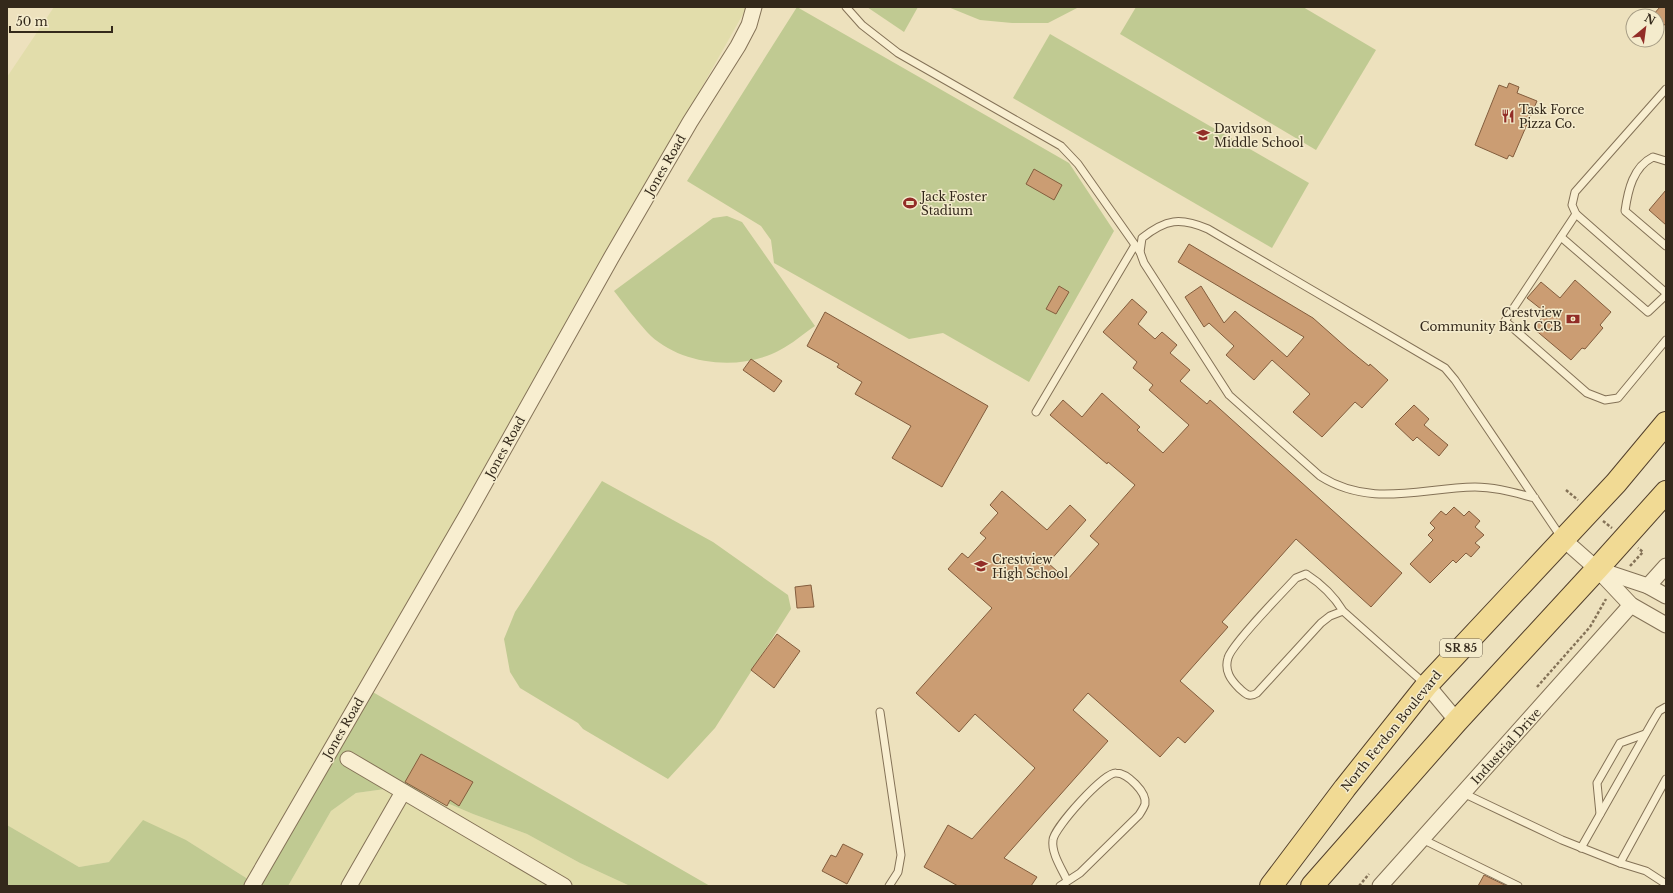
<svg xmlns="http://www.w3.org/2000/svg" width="1673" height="893" font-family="'Libre Baskerville',serif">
	<rect width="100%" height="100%" fill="#ede1bd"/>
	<g fill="#e2ddab">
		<polygon points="54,7 747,7 364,687 251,881 186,840 109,862 79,867 7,825 7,77"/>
		<polygon points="407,786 473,814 527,834 580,863 630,886 288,886 331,811 356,793"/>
	</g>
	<g fill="#c0ca92">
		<polygon points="797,7 1069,163 1114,231 1029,382 943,333 909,339 774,263 771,240 761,226 687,181"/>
		<polygon points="867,7 918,7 904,32"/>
		<polygon points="948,7 1079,7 1048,23 1012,23 980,20"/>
		<polygon points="1136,7 1303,7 1376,50 1316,150 1120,34"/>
		<polygon points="1050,34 1309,183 1272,248 1013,98"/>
		<path d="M727,216L742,222L815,326C803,334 792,344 780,350C740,372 678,365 647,332C635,319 625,305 614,291L713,218Z"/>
		<polygon points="602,481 713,542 788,595 791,609 715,728 668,779 583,729 578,723 520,688 510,672 504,639 515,612"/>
		<polygon points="364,687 710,886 630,886 580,863 527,834 473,814 407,786 356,793 331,811 288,886 7,886 7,825 79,867 109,862 143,820 186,840 251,881"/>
	</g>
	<g fill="#cb9d73" stroke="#835d3d">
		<polygon points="1660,7 1666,7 1666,26 1657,19 1657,16 1653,15"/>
		<polygon points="1509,83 1519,87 1517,93 1537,101 1513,157 1509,155 1507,159 1475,145 1499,85 1507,88"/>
		<polygon points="1034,169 1062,185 1054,200 1026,184"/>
		<polygon points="1666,190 1666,225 1649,210"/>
		<polygon points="1189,244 1313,318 1348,349 1369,366 1370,364 1388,380 1362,408 1355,402 1322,437 1293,412 1310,394 1272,360 1254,380 1226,355 1234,346 1209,323 1204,327 1185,297 1201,286 1224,323 1235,311 1287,357 1304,337 1178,262"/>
		<polygon points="1575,280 1611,312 1600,325 1603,328 1585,349 1582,348 1571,360 1533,328 1546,313 1527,298 1541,282 1560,298"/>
		<polygon points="1059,286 1069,292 1056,314 1046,309"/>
		<polygon points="1132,299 1147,312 1138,324 1155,339 1162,332 1177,345 1170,353 1190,370 1180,381 1207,404 1210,400 1402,573 1371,607 1296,539 1222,622 1228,627 1180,681 1214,711 1185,743 1178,737 1160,757 1088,693 1073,710 1108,741 1004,858 1037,877 1031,886 958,886 924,867 948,825 972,839 1035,768 975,714 959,732 916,693 992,608 948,569 962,553 968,558 986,538 980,533 998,513 990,505 1002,491 1047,530 1070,505 1086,520 1048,563 1067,580 1099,544 1090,536 1135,485 1108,462 1107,464 1050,415 1063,400 1082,417 1102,393 1140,427 1137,430 1163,453 1189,425 1149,390 1153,385 1133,368 1137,362 1103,332"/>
		<polygon points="825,312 988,406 942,487 892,458 911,426 855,394 862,382 837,367 839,364 807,346"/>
		<polygon points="751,359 782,381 774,392 743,370"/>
		<polygon points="1414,405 1429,419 1424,425 1448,445 1439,456 1417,437 1413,441 1395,424"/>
		<polygon points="1454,507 1464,516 1469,511 1480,521 1475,527 1484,535 1475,543 1480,547 1471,557 1466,553 1456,563 1453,560 1430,583 1410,564 1433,540 1428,535 1435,528 1430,523 1441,511 1446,515"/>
		<polygon points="811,585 814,607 797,608 795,587"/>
		<polygon points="777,634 800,651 774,688 751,670"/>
		<polygon points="421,754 473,782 459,806 450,800 447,806 405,782"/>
		<polygon points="843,844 863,854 847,884 822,871 831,855 836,857"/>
		<polygon points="1484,875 1507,886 1478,886"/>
	</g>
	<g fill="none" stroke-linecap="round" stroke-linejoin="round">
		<g stroke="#847257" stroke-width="9">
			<g id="lane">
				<polyline points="846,7 862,25 898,53 1061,146 1078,164 1140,252"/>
				<polyline points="1666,89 1575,192 1572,205 1576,214 1666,293"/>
				<path d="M1666,161L1653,157C1633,167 1628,190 1625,211L1666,246"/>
				<polyline points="1576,214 1505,321 1587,393 1605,400 1618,398 1666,340"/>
				<polyline points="1561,237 1648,312 1666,295"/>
				<polyline points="1036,412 1135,245"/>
				<path d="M1535,498C1515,493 1496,487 1475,487C1419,488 1371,508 1320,476L1229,395L1144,263L1140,252L1142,238C1166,219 1180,217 1208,229L1445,368L1455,380L1561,537"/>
				<path d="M1343,611L1330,616L1321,623L1257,693C1249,698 1246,694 1239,688C1231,680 1224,671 1228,658C1231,645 1283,592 1296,578L1306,574C1320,583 1334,596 1343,611L1425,684"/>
				<polyline points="880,712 901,855 898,872 889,886"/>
				<polyline points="1463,793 1562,840 1620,863 1646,871 1666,884"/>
				<polyline points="1600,814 1597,783 1620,743 1645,734"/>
				<polyline points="1422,839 1518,886"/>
				<polyline points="1581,848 1653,721 1659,711 1666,707"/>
				<polyline points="1620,863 1666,779"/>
				<path d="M1060,886L1080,873L1139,815C1141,812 1144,807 1145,804C1147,792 1127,773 1116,773C1104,772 1054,828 1053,840C1051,853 1062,869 1067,880"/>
			</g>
		</g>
		<g stroke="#847257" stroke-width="17">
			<g id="street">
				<polyline points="1563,539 1597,569 1631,605 1666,625"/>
				<polyline points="1600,570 1648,586 1666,596"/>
				<polyline points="1648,586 1666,566"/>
				<polyline points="1427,685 1457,721"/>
				<polyline points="348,759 564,886"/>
				<polyline points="252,886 468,513 611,258 690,122 738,46 749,25 754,7"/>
				<polyline points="349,886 403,792"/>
				<polyline points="1380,886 1631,605"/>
			</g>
		</g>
		<g stroke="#523f2b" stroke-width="24">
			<g id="primary">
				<polyline points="1271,886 1345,788 1427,685 1616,483 1666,423"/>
				<polyline points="1312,886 1457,721 1597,569 1666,492"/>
			</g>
		</g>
		<g stroke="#847257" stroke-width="2.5" stroke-dasharray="3 2" stroke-linecap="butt">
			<polyline points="1566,490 1578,500"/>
			<polyline points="1603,521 1612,528"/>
			<polyline points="1630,566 1643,552 1638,548"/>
			<polyline points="1537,687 1590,627 1606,599"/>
			<polyline points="1359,886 1369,874"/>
		</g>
		<use href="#lane" stroke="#f8eed0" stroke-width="7"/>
		<use href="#street" stroke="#f8eed0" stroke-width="15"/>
		<use href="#primary" stroke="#f1da94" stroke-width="22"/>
	</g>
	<defs>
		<g id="restaurant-bare" transform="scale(1.08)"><path d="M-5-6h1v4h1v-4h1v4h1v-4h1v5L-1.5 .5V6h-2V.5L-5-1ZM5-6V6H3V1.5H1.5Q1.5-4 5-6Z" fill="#922d27" stroke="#f4ebcc" stroke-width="2.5" paint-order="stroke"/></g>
		<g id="school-bare" transform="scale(1.08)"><path d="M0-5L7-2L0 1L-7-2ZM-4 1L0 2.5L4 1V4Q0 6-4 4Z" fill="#922d27" stroke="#f4ebcc" stroke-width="2.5" paint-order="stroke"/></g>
		<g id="stadium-bare" transform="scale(1.08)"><path d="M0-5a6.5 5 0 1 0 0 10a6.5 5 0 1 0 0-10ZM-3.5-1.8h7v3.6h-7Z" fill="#922d27" stroke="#f4ebcc" stroke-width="2.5" paint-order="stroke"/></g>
		<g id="bank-bare" transform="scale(1.08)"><path d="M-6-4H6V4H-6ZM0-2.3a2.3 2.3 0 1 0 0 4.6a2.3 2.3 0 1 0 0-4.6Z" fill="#922d27" stroke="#f4ebcc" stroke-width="2.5" paint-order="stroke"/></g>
	</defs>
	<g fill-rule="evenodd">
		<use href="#restaurant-bare" x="1508" y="116"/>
		<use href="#school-bare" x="1203" y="135"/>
		<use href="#stadium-bare" x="910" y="203"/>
		<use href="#bank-bare" x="1573" y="319"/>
		<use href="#school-bare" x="981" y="566"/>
	</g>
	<g text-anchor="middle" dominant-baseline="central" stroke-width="3" stroke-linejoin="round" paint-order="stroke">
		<rect fill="#f4ebcc" stroke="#6e6350" stroke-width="1" x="1440" y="639" width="42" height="18" rx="3"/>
		<g font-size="11" font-weight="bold" fill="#34291b">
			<text x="1461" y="648">SR 85</text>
		</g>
		<g font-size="12" fill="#34291b" stroke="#f4ebcc" text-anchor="start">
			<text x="1519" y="109">Task Force<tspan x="1519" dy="14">Pizza Co.</tspan></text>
			<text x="1214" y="128">Davidson<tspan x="1214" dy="14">Middle School</tspan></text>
			<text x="921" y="196">Jack Foster<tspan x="921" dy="14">Stadium</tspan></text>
			<text x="1562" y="312" text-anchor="end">Crestview<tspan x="1562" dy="14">Community Bank CCB</tspan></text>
			<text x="992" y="559">Crestview<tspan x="992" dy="14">High School</tspan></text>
		</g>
		<g font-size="12" fill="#34291b" stroke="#f4ebcc">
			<text transform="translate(665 165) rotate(-60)">Jones Road</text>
			<text transform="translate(505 447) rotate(-61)">Jones Road</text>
			<text transform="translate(343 728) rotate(-60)">Jones Road</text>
			<text transform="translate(1391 731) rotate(-51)">North Ferdon Boulevard</text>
			<text transform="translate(1506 746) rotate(-48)">Industrial Drive</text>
		</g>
	</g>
	<rect width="1673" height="893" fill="none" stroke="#34291b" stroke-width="16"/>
	<g transform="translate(1645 28) rotate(29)"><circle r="19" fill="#f4ebcc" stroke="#a79d85"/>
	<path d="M0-3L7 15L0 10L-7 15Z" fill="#922d27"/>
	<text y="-6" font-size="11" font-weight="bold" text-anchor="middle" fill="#34291b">N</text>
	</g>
	<path d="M10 26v6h102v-6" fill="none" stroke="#34291b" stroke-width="2"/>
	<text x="16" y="26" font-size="12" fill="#34291b" stroke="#f4ebcc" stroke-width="3" paint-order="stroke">50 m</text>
</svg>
